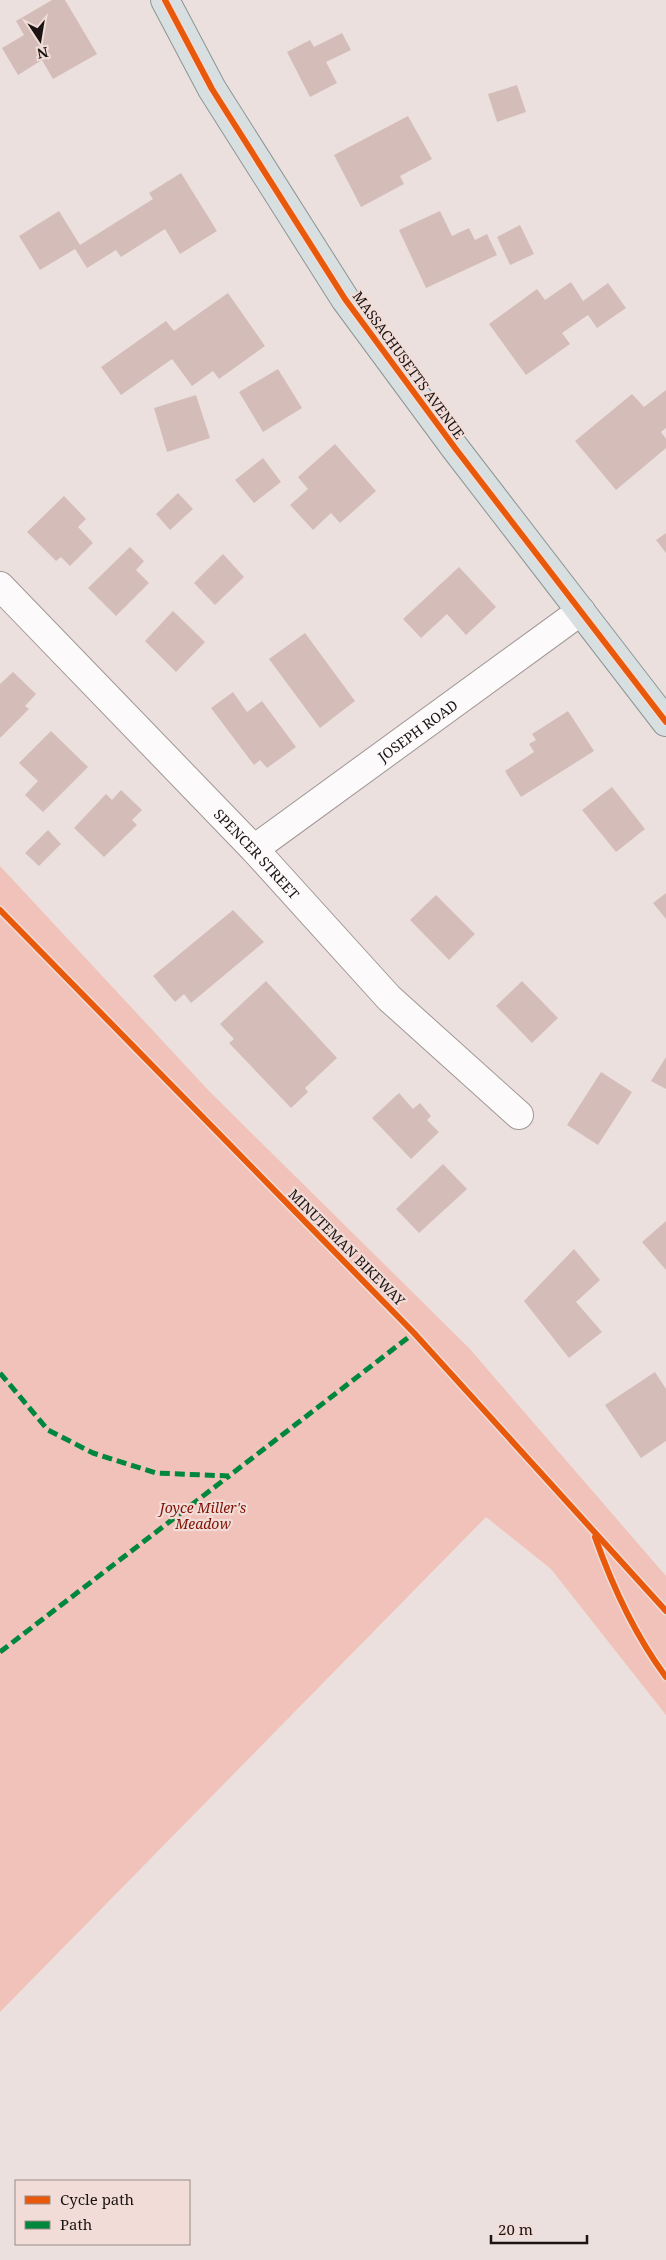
<svg xmlns="http://www.w3.org/2000/svg" width="666" height="2260" font-family="'Noto Serif',serif">
	<rect width="100%" height="100%" fill="#ebe0dd"/>
	<polygon fill="#f1c2b9" points="0,866 210,1092 469,1348 666,1576 666,1715 551,1569 486,1517 0,2012"/>
	<g fill="#d4bdb9">
		<polygon points="52,0 65,0 97,54 53,79 42,60 18,75 2,48 24,35 16,21"/>
		<polygon points="342,33 351,50 326,62 337,83 310,97 287,52 310,40 314,47"/>
		<polygon points="517,85 526,112 497,122 488,94"/>
		<polygon points="408,116 432,159 400,176 404,184 361,207 334,155"/>
		<polygon points="181,173 217,231 180,254 165,229 121,257 116,250 87,268 75,249 40,270 19,236 59,211 80,245 153,199 149,193"/>
		<polygon points="440,211 452,236 469,228 475,240 487,234 497,255 426,288 399,230"/>
		<polygon points="520,225 534,254 510,265 497,237"/>
		<polygon points="571,282 583,301 608,283 626,308 597,328 588,315 562,333 570,344 526,375 489,324 537,289 545,300"/>
		<polygon points="228,293 265,346 219,379 213,371 192,386 172,359 121,395 101,367 166,321 174,331"/>
		<polygon points="278,369 302,408 263,432 239,392"/>
		<polygon points="666,390 666,428 661,432 666,439 666,448 616,490 575,441 632,394 644,407"/>
		<polygon points="196,395 210,438 167,452 154,408"/>
		<polygon points="335,444 376,491 340,523 331,513 313,530 290,505 308,489 298,477"/>
		<polygon points="263,458 281,482 254,503 235,480"/>
		<polygon points="178,493 193,509 170,530 156,514"/>
		<polygon points="64,496 86,519 78,527 93,543 70,566 61,557 56,561 27,532"/>
		<polygon points="666,533 666,553 656,540"/>
		<polygon points="130,547 144,561 136,570 149,583 116,616 88,588"/>
		<polygon points="223,554 244,577 215,605 194,583"/>
		<polygon points="459,567 496,607 466,635 447,614 421,638 403,619"/>
		<polygon points="173,611 205,642 176,672 145,641"/>
		<polygon points="305,633 355,701 320,728 269,659"/>
		<polygon points="13,672 36,694 25,706 29,709 0,738 0,684"/>
		<polygon points="233,692 247,712 262,701 296,747 267,768 260,760 254,765 211,708"/>
		<polygon points="568,711 594,751 521,797 505,771 534,752 529,744 536,740 532,734"/>
		<polygon points="51,731 88,767 43,812 25,795 38,781 19,763"/>
		<polygon points="612,787 645,829 616,852 582,810"/>
		<polygon points="121,790 142,810 132,820 137,825 104,857 74,828 106,794 112,800"/>
		<polygon points="48,830 61,844 39,866 25,853"/>
		<polygon points="666,893 666,919 653,903"/>
		<polygon points="436,895 475,934 449,960 410,920"/>
		<polygon points="233,910 264,942 191,1003 184,994 175,1002 153,976"/>
		<polygon points="266,981 337,1058 305,1088 308,1092 291,1108 229,1043 234,1039 220,1024"/>
		<polygon points="522,981 558,1018 532,1043 496,1006"/>
		<polygon points="666,1057 666,1089 651,1081"/>
		<polygon points="601,1072 632,1092 598,1145 567,1125"/>
		<polygon points="399,1093 413,1109 420,1103 431,1116 427,1120 439,1132 411,1159 372,1118"/>
		<polygon points="443,1164 467,1189 419,1233 396,1209"/>
		<polygon points="666,1221 666,1270 642,1242"/>
		<polygon points="574,1249 600,1280 576,1302 602,1332 569,1358 524,1301"/>
		<polygon points="655,1372 666,1389 666,1441 641,1458 605,1405"/>
	</g>
	<g fill="none" stroke-linecap="round" stroke-linejoin="round">
		<g stroke="#a09796" stroke-width="30">
			<g id="minor">
				<path id="s1" d="M0,586L254,849L389,998L519,1115"/>
				<path id="s2" d="M254,849L581,611"/>
			</g>
		</g>
		<g stroke="#8c9594" stroke-width="30">
			<polyline id="primary" points="165,0 212,89 345,299 455,448 666,722"/>
		</g>
		<use href="#minor" stroke="#fcfafa" stroke-width="28"/>
		<use href="#primary" stroke="#d8dfe0" stroke-width="28"/>
		<g stroke="#00873e" stroke-width="5" stroke-dasharray="10 5" stroke-linecap="butt">
			<polyline points="0,1373 48,1430 93,1453 156,1473 229,1476 414,1333"/>
			<polyline points="0,1652 229,1476"/>
		</g>
		<g stroke="#f1dcd7" stroke-width="9">
			<g id="cycleway">
				<polyline points="165,0 212,89 345,299 455,448 666,722"/>
				<polyline points="0,910 414,1333 666,1611"/>
				<path d="M595,1537C613,1588 634,1634 666,1677"/>
			</g>
		</g>
		<use href="#cycleway" stroke="#e8590c" stroke-width="6"/>
	</g>
	<g text-anchor="middle" dominant-baseline="central" stroke-width="4.5" stroke-linejoin="round" paint-order="stroke">
		<g font-size="14" fill="#1b1412" stroke="#f1dcd7">
			<text transform="translate(409 365) rotate(54)">MASSACHUSETTS AVENUE</text>
			<text stroke="none"><textPath href="#s2" startOffset="202">JOSEPH ROAD</textPath></text>
			<text stroke="none"><textPath href="#s1" startOffset="371">SPENCER STREET</textPath></text>
			<text transform="translate(347 1247) rotate(45)">MINUTEMAN BIKEWAY</text>
		</g>
		<g font-size="14" font-style="italic" fill="#7f1204" stroke="#f1dcd7">
			<text x="203" y="1507">Joyce Miller's<tspan x="203" dy="16">Meadow</tspan></text>
		</g>
	</g>
	<rect x="15" y="2180" width="175" height="65" fill="#f1dcd7" stroke="#9b8c88"/>
	<rect x="25" y="2196" width="25" height="8" fill="#e8590c" stroke="#9b8c88"/>
	<text x="60" y="2205" font-size="15" fill="#1b1412">Cycle path</text>
	<rect x="25" y="2221" width="25" height="8" fill="#00873e" stroke="#9b8c88"/>
	<text x="60" y="2230" font-size="15" fill="#1b1412">Path</text>
	<g transform="translate(40 40) rotate(168)" stroke="#f1dcd7" stroke-width="4" paint-order="stroke">
	<path d="M0-4L9 19L0 12L-9 19Z" fill="#1b1412"/>
	<text y="-8" font-size="14" font-weight="bold" text-anchor="middle" fill="#1b1412">N</text>
	</g>
	<path d="M491 2235v8h96v-8" fill="none" stroke="#1b1412" stroke-width="2.5"/>
	<text x="498" y="2235" font-size="15" fill="#1b1412" stroke="#f1dcd7" stroke-width="4" paint-order="stroke">20 m</text>
</svg>
